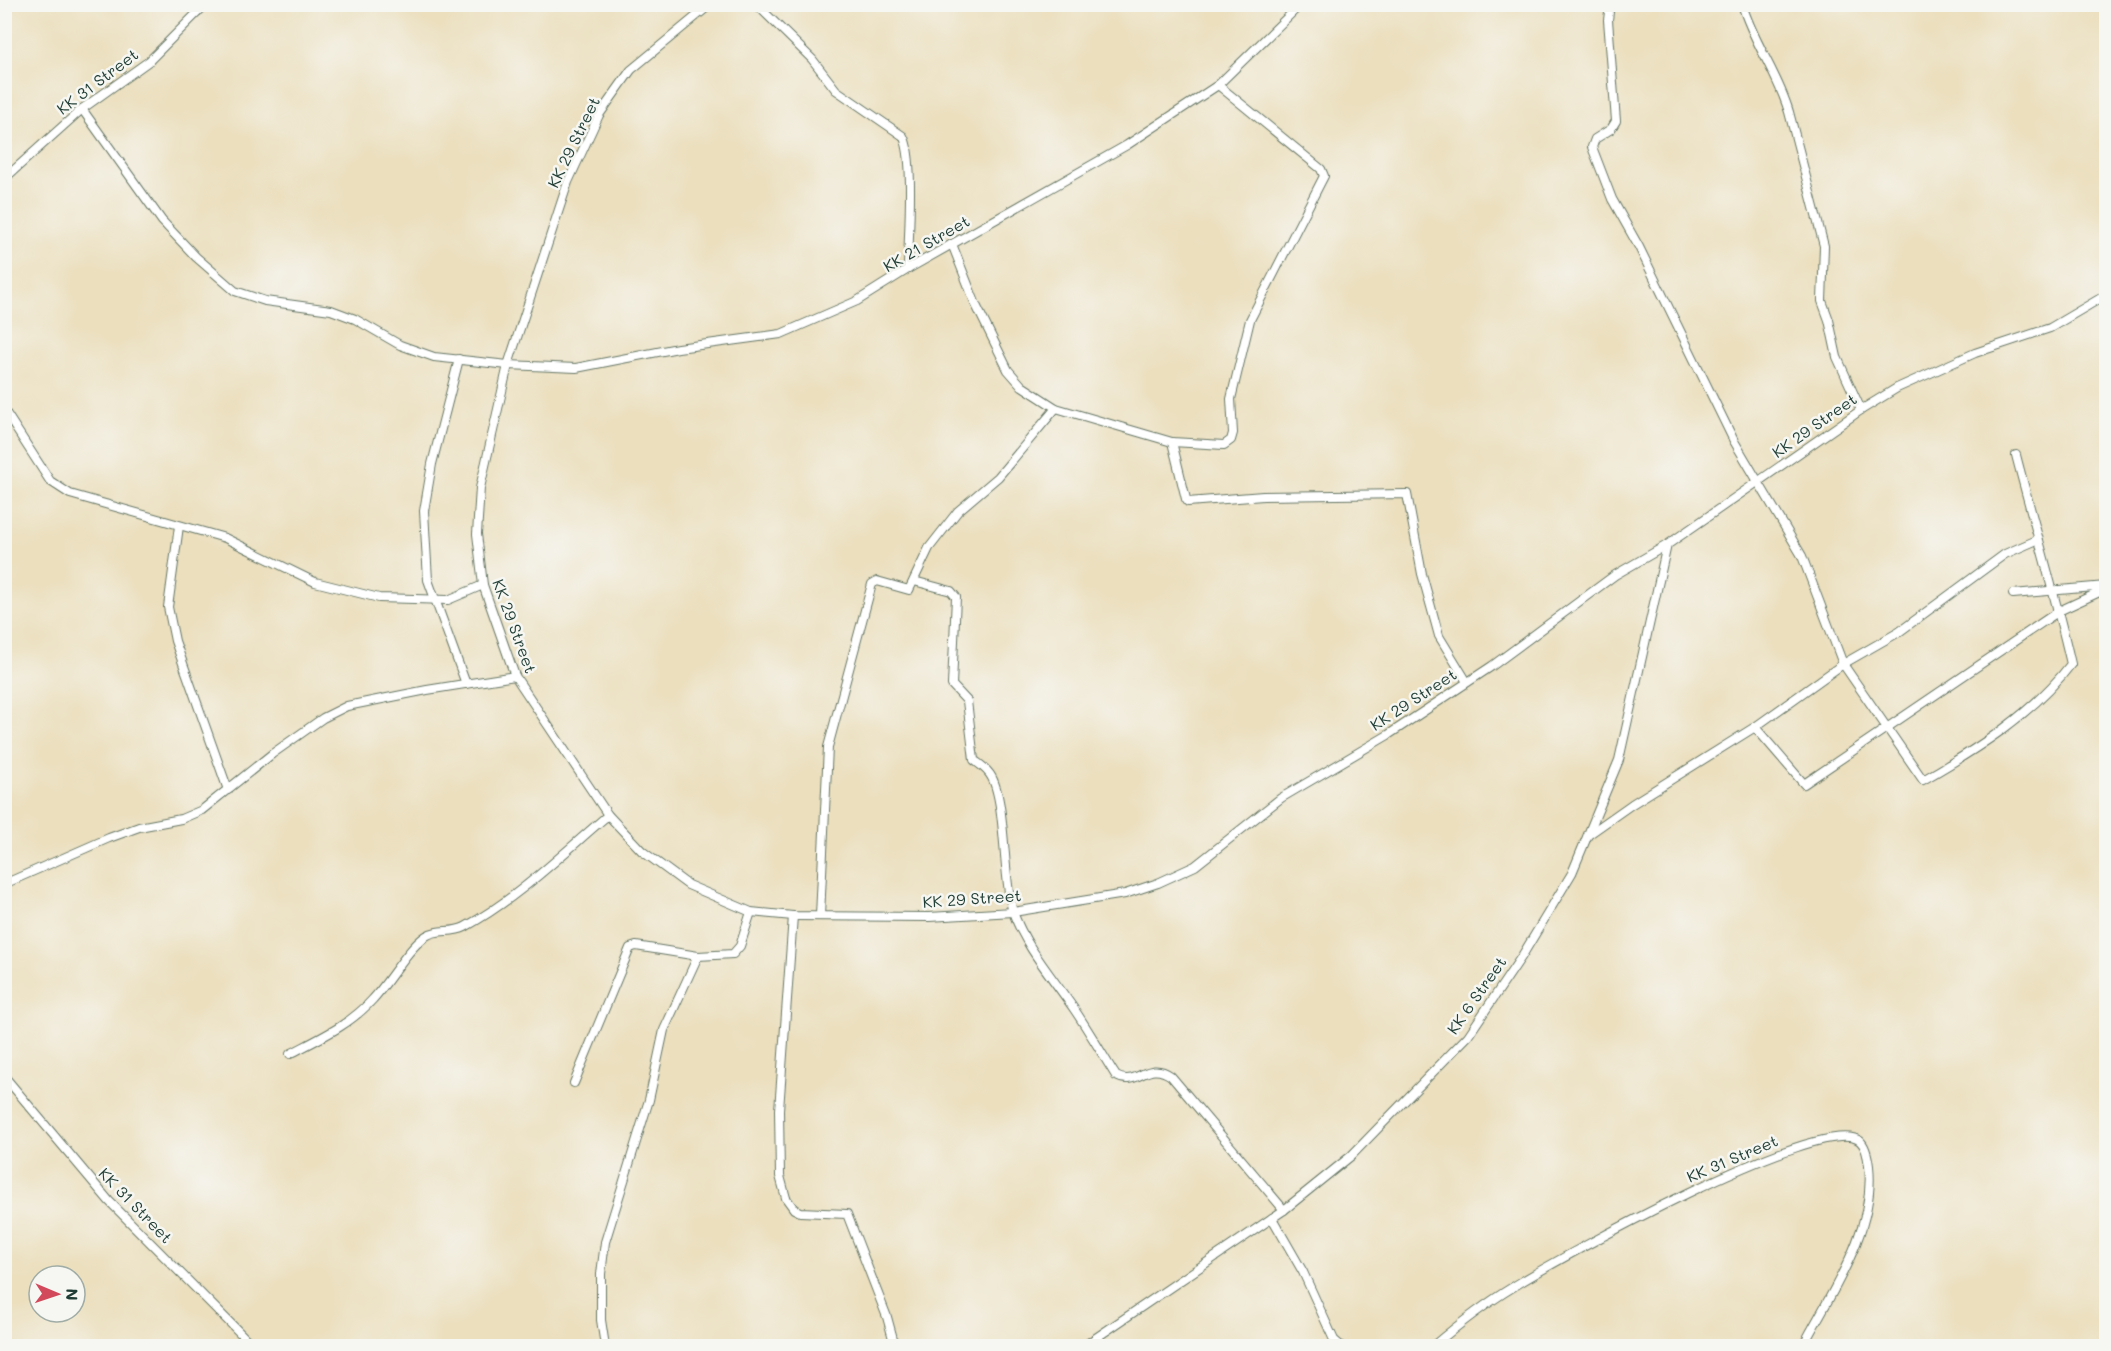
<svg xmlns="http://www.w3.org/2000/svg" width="2111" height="1351" font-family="Mali,sans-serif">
	<rect width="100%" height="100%" fill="#f6f6f2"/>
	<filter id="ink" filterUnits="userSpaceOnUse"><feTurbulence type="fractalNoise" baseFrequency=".0167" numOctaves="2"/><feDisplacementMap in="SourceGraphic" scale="12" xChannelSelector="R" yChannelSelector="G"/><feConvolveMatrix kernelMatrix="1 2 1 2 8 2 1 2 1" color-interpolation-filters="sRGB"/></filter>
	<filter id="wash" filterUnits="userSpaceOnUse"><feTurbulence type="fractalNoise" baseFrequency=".008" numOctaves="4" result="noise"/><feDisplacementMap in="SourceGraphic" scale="24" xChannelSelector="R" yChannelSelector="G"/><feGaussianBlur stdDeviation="1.35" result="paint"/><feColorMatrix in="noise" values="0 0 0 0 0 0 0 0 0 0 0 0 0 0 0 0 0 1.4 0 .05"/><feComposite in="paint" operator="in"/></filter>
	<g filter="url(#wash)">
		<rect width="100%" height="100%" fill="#ebdfbe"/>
	</g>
	<g filter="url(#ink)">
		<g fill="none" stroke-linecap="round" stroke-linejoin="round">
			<g stroke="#667664" stroke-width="10">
				<g id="minor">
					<polyline points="711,4 631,70 599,115 568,182 508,365 480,488 477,534 483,585 515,676 608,815 642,851 688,885 751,912 793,916 929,917 1013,912 1125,894 1158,883 1195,866 1281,798 1388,735 1492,666 1615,575 1667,545 1861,410 1897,388 1975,353 2050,328 2106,295"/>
					<path d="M756,4L812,59L836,90L903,136C915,156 908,241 908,269"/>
					<path d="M1610,4L1608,20L1616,121L1611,129L1595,139L1592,147L1612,199L1639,247L1734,441L1802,556L1843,664L1923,780C1977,749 2033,714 2071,664C2055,594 2034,525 2016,455"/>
					<path d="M1742,4C1753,42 1778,74 1789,112L1824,246L1822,301L1829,320L1837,357L1861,410"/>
					<polyline points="82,109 162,221 196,257 235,291 265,301 331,310 355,319 400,345 434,357 508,365 576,368 678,348 781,334 857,301 908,269 1127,145 1218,85 1301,4"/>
					<polyline points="4,179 82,109 149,61 206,4"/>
					<polyline points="952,244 976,305 1008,370 1022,386 1056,408 1172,442 1224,445 1231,440 1233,433 1231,399 1250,320 1324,176 1321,169 1218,85"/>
					<polyline points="459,359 432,464 424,511 428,580 466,684"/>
					<polyline points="4,410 50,481 70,494 225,538 315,582 379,598 448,600 483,585"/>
					<polyline points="1172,442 1186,499 1188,502 1263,496 1407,494 1422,574 1439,636 1467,682"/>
					<polyline points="179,526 168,607 175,641 228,790"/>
					<path d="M914,581L951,591L956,597L952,685L967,701L974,760C979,764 984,767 988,772C1007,792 1002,879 1013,912C1026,948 1053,978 1074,1009C1089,1031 1102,1054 1116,1076C1137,1088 1147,1059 1171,1076L1284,1210"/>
					<polyline points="2013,594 2106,586"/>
					<polyline points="1755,727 1843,664 1899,632 2005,554 2037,540"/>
					<polyline points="1588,835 1632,804 1755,727 1804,784 2059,611 2106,589"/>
					<polyline points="4,884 109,838 139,827 181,819 202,810 272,754 323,718 347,706 427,690 515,676"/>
					<polyline points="793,916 779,1110 780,1176 786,1198 794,1209 800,1212 847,1214 887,1317 895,1346"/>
					<polyline points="820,916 828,747 872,584 877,581 909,590 929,548 958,511 998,477 1056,408"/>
					<path d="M290,1054C320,1038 350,1025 373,999C389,982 407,949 426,936C438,928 452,934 465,927C518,898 562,854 608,815"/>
					<polyline points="4,1076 109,1201 253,1346"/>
					<polyline points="574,1083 630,948 636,946 698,956 733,954 740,946 751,912"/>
					<polyline points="1272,1218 1303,1272 1334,1340 1341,1346"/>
					<polyline points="605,1346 601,1320 601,1274 605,1242 649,1100 664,1030 698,956"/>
					<polyline points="1084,1346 1284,1210 1351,1156 1468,1036 1522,956 1572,873 1619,760 1667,545"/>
					<path d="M1433,1346C1458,1325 1485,1304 1513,1287C1556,1260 1823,1111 1860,1141C1866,1146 1868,1158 1869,1166C1876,1230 1831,1292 1803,1346"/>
				</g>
			</g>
			<use href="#minor" stroke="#fff" stroke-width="8"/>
		</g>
	</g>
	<g text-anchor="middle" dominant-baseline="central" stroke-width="5" stroke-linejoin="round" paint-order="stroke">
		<g font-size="16" fill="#1f3d34" stroke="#f6f6f2">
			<text transform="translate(97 81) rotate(-37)">KK 31 Street</text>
			<text transform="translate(573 142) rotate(-64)">KK 29 Street</text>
			<text transform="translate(926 243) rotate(-30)">KK 21 Street</text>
			<text transform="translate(1814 425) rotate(-35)">KK 29 Street</text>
			<text transform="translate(515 626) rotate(70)">KK 29 Street</text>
			<text transform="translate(1413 699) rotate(-33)">KK 29 Street</text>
			<text transform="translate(972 898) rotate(-4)">KK 29 Street</text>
			<text transform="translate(1476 995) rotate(-55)">KK 6 Street</text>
			<text transform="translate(1732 1158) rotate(-23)">KK 31 Street</text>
			<text transform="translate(136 1205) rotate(46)">KK 31 Street</text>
		</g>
	</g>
	<rect width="2111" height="1351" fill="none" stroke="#f6f6f2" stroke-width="24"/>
	<g transform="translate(57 1294) rotate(92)"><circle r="28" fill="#f6f6f2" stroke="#a0aca6" stroke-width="1.5"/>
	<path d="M0-4.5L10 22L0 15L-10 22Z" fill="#d1495b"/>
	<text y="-9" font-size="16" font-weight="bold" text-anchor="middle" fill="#1f3d34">N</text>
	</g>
</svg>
